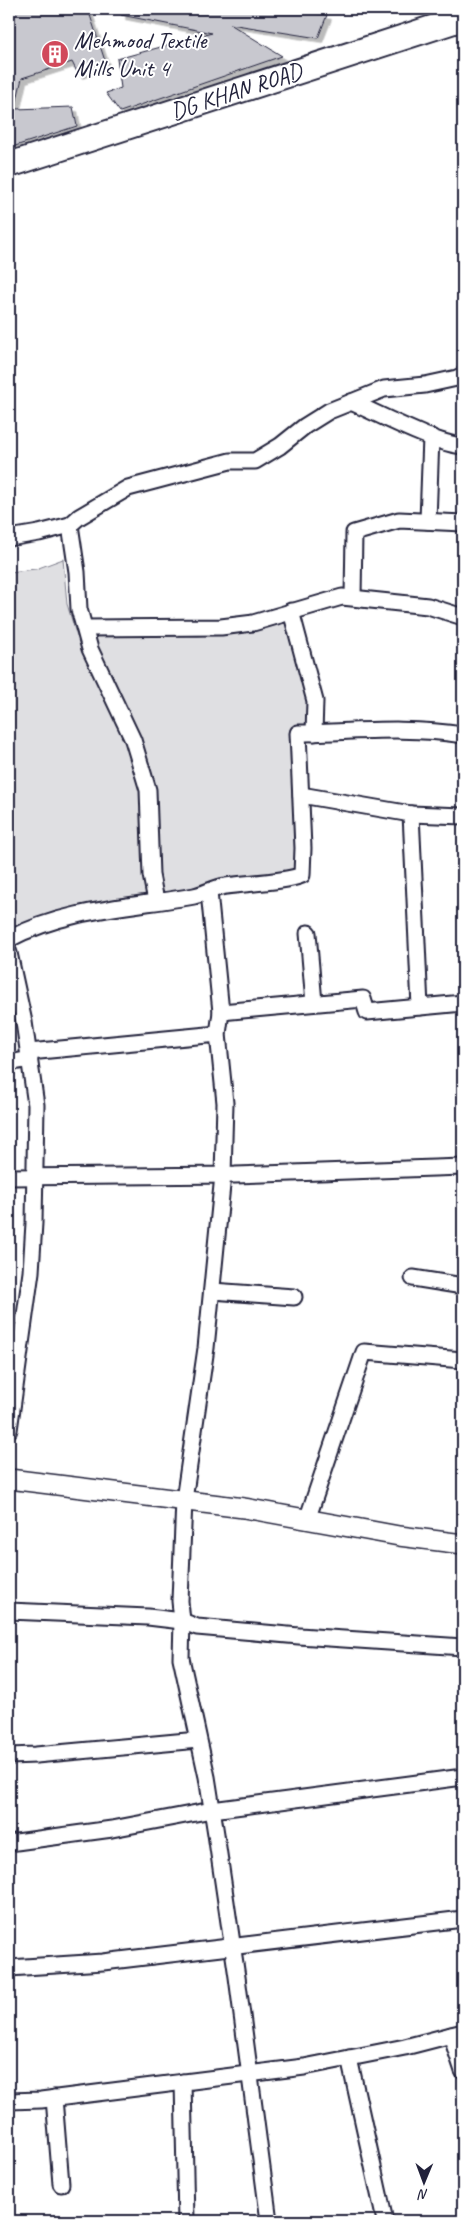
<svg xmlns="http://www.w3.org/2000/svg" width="472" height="2230" font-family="Caveat,sans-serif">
	<defs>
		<filter id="shadow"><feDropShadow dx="4.5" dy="4.5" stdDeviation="0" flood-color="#0004"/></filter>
	</defs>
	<rect width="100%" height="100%" fill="#fff"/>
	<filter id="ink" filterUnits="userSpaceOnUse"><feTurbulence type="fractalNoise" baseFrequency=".02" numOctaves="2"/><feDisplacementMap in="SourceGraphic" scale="10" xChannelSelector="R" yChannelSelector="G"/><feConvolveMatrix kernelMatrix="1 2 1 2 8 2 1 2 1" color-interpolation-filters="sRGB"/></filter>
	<g filter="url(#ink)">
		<polygon fill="#dfdfe2" stroke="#80808e" points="63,559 67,604 77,637 125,633 198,636 241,631 286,623 296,647 310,696 307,726 291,728 298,874 9,926 9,572 36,569"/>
		<g fill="#c8c8cf" stroke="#22223b" filter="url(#shadow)">
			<polygon points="9,9 88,9 106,64 78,74 72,62 22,78 15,109 73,107 77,126 9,148"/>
			<polygon points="122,9 277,9 327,15 318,38 230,24 282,56 120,112 106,93 121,88 117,59 212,33 121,15"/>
		</g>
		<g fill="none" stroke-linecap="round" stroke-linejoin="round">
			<g stroke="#22223b" stroke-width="19">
				<g id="minor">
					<path d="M351,402C379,414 435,444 463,446"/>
					<polyline points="428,521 431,437"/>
					<polyline points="70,525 77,572 79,609 90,649 133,740 148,790 151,875 156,901"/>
					<polyline points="9,538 39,533 70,525 79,517 128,488 230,461 255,461 280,446 305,426 329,411 384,389 425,385 457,378 463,375"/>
					<polyline points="353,597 354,533 399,520 463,523"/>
					<polyline points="291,611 315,701 314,733"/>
					<polyline points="86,628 221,627 253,623 342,597 428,606 463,617"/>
					<polyline points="301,795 411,814 463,816"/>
					<polyline points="411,814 420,1007"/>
					<polyline points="209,892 221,1012 218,1034 225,1103 223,1175 206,1348 184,1500 180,1601 182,1621 181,1658 207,1777 216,1834 237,1977 269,2221"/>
					<polyline points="308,933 314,1003"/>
					<path d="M9,939C66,909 131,907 194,896C205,894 215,887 226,886C246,883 286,882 302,875L303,848L298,733C352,732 409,726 463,735"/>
					<polyline points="9,953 24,1022 36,1105 34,1223 31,1272 9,1430"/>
					<polyline points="221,1012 363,999 367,1012 463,1003"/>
					<polyline points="29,1052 218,1034"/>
					<polyline points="9,1063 30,1059"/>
					<polyline points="9,1177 235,1175 463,1167"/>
					<polyline points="413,1278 463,1286"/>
					<polyline points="212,1291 294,1297"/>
					<polyline points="307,1520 364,1352 463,1360"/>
					<polyline points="9,1611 148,1617 182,1621 197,1627 299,1636 463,1647"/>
					<polyline points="9,1756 36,1755 198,1740"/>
					<polyline points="9,1843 112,1829 212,1810 463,1777"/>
					<polyline points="9,1968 103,1962 463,1919"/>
					<polyline points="451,2035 463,2071"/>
					<polyline points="349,2058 385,2221"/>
					<polyline points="183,2082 186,2221"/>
					<polyline points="54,2098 61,2184"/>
					<polyline points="9,2101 41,2100 304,2067 405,2047 463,2032"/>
				</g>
			</g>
			<g stroke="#22223b" stroke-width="22">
				<polyline id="tertiary" points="9,1479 244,1508 399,1536 463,1544"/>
			</g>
			<g stroke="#22223b" stroke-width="25">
				<polyline id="secondary" points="443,9 463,12"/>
			</g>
			<g stroke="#22223b" stroke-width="28">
				<polyline id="primary" points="9,165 463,18"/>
			</g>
			<use href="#minor" stroke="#fff" stroke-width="15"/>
			<use href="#tertiary" stroke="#fff" stroke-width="19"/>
			<use href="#secondary" stroke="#fff" stroke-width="21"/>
			<use href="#primary" stroke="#fff" stroke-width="24"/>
		</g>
	</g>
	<defs>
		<g id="building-disc" transform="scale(1.4375)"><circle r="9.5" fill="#d1495b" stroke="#fff"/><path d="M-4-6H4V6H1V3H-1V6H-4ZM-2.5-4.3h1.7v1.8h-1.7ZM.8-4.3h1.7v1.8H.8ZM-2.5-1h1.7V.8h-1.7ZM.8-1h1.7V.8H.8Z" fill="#fff"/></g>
	</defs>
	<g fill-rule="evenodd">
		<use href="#building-disc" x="55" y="54"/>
	</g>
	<g text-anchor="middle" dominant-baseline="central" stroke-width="4" stroke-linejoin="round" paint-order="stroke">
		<g font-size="24" fill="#22223b" stroke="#fff" text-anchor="start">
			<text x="74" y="40">Mehmood Textile<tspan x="74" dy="28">Mills Unit 4</tspan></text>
		</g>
		<g font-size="24" fill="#22223b" stroke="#fff">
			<text transform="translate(236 91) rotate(-18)">DG KHAN ROAD</text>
		</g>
	</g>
	<rect width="472" height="2230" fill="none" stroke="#fff" stroke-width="30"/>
	<rect x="15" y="15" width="442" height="2200" fill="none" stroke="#22223b" stroke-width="2" filter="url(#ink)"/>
	<g transform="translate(424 2182) rotate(181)" stroke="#ffffff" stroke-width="4" paint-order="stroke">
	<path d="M0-4L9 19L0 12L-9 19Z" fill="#22223b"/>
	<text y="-8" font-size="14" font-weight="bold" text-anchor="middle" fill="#22223b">N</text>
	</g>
</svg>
